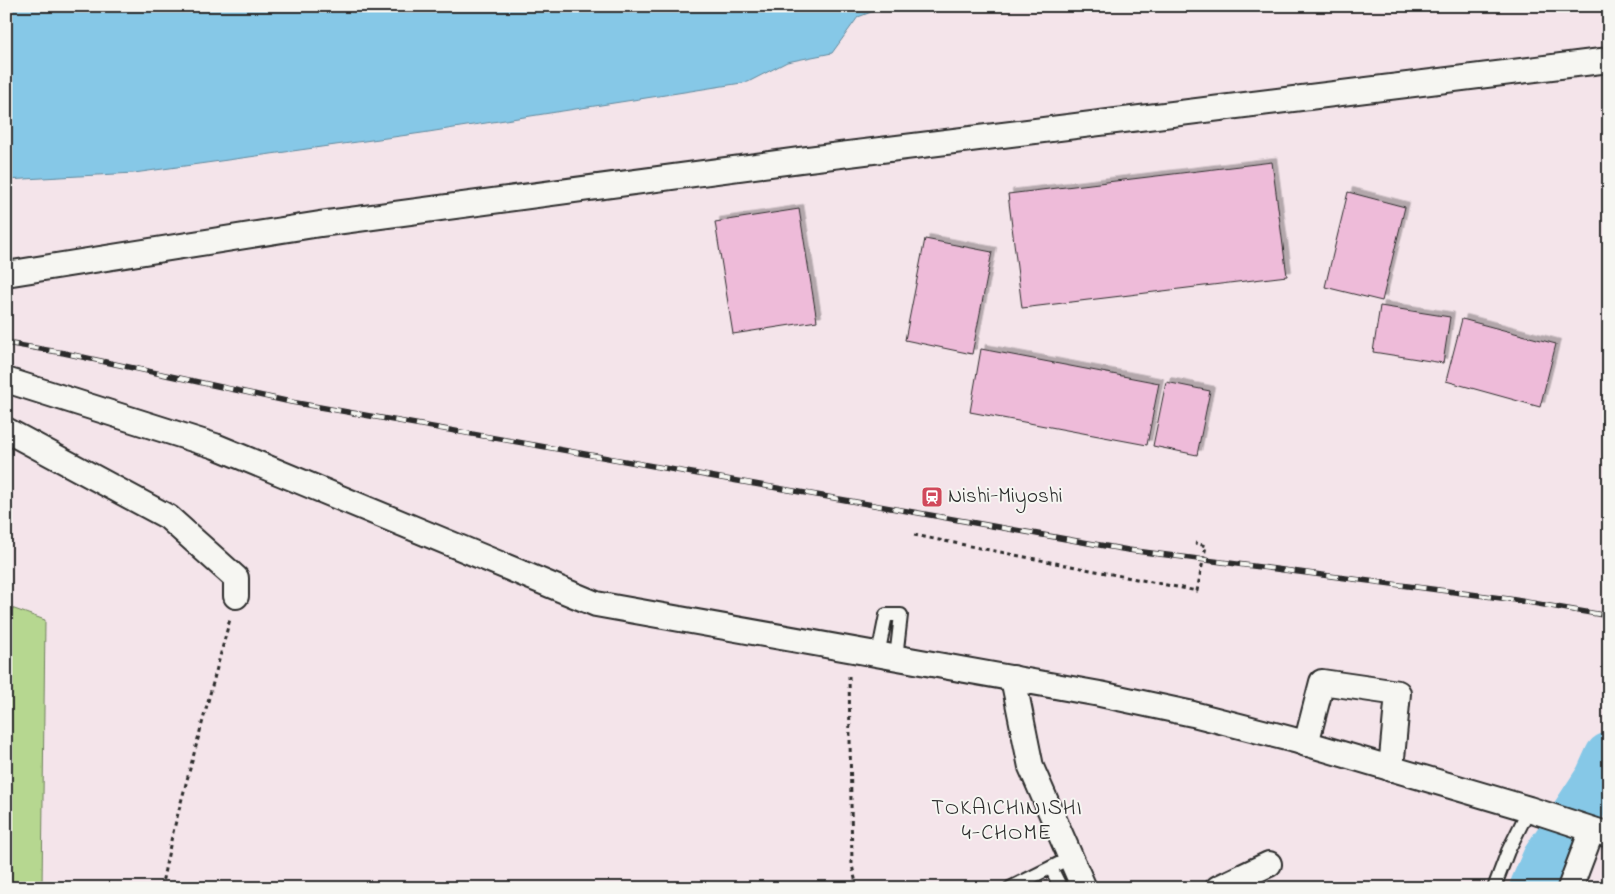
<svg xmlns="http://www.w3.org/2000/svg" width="1615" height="894" font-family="'Indie Flower',sans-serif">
	<defs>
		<filter id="shadow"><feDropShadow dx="4.5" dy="-4.5" stdDeviation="0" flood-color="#0004"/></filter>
	</defs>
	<rect width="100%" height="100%" fill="#f4e4ea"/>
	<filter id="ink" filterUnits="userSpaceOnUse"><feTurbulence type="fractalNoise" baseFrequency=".02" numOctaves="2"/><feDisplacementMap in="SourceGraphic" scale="10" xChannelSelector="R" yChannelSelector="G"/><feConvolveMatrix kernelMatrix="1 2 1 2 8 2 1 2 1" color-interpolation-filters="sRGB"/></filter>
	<g filter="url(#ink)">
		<polygon fill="#b6d790" stroke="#70815e" points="6,606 45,620 42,888 6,888"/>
		<polygon fill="#86c8e7" stroke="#62899c" points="6,6 887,6 858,17 832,53 787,62 748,82 422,133 134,173 6,180"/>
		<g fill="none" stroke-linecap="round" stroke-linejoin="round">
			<polyline stroke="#86c8e7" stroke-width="49" points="1534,888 1546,860 1599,779 1609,757"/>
		</g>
		<g fill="#eebbd9" stroke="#2b2b2b" filter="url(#shadow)">
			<polygon points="1272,162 1287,276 1022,308 1008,194"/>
			<polygon points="1348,192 1405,207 1382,301 1325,287"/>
			<polygon points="799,209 817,321 733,334 715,222"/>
			<polygon points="925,239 992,252 972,354 905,340"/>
			<polygon points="1380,306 1450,317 1443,363 1373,352"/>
			<polygon points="1462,319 1556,344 1540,407 1446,381"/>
			<polygon points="981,349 1159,383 1147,445 970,412"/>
			<polygon points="1166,382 1210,391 1197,455 1153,446"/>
		</g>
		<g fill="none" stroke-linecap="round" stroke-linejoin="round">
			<g stroke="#2b2b2b" stroke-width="16">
				<g id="service">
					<polyline points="878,655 886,615 901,615 896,658"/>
					<polyline points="1051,868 1061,888"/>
					<polyline points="1010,888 1070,858"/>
					<polyline points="1494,888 1508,851 1529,809"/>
				</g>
			</g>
			<g stroke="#2b2b2b" stroke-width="28">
				<g id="minor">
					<polyline points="6,274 320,224 800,160 1609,60"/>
					<polyline points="6,380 215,446 596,604 1100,694 1193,714 1298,741 1529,809 1609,835"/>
					<polyline points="6,430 168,517 236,578 236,596"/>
					<polyline points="1013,678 1031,767 1084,888"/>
					<polyline points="1306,744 1322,682 1398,693 1391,769"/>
					<polyline points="1218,888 1269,864"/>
					<polyline points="1570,888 1592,830"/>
				</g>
			</g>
			<g stroke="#2b2b2b" stroke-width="3" stroke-dasharray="4 4" stroke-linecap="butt">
				<polyline points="914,535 1197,591 1206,546 1195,543"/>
				<polyline points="849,676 852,865 857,888"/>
				<polyline points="161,888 172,836 230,619"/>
			</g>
			<use href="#service" stroke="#f6f6f2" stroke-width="12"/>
			<use href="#minor" stroke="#f6f6f2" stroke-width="24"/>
			<g stroke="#2b2b2b" stroke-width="5.5">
				<polyline id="rail" points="6,343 64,353 291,402 1128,550 1509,599 1609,616"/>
			</g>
			<use href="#rail" stroke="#f6f6f2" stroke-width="4" stroke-dasharray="11" stroke-linecap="butt"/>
		</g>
	</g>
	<defs>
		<g id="station-square" transform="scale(1.125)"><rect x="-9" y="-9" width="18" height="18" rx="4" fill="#d1495b" stroke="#f6f6f2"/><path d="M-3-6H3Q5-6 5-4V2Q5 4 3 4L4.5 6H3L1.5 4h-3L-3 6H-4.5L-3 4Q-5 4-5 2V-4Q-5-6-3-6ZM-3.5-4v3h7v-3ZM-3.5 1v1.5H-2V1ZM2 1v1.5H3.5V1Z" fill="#fff"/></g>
	</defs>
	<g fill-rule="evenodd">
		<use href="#station-square" x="932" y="497"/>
	</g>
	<g text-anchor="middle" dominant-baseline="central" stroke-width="4" stroke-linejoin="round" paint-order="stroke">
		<g font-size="21" fill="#2b2b2b" stroke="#f6f6f2" text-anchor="start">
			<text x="948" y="497">Nishi-Miyoshi</text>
		</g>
		<g font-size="22" letter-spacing="1" fill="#2b2b2b" stroke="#f6f6f2">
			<text x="1007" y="809">TOKAICHINISHI<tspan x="1007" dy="25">4-CHOME</tspan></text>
		</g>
	</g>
	<rect width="1615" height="894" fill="none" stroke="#f6f6f2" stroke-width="25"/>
	<rect x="12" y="12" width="1590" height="869" fill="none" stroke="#2b2b2b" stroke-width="2" filter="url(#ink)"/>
</svg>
